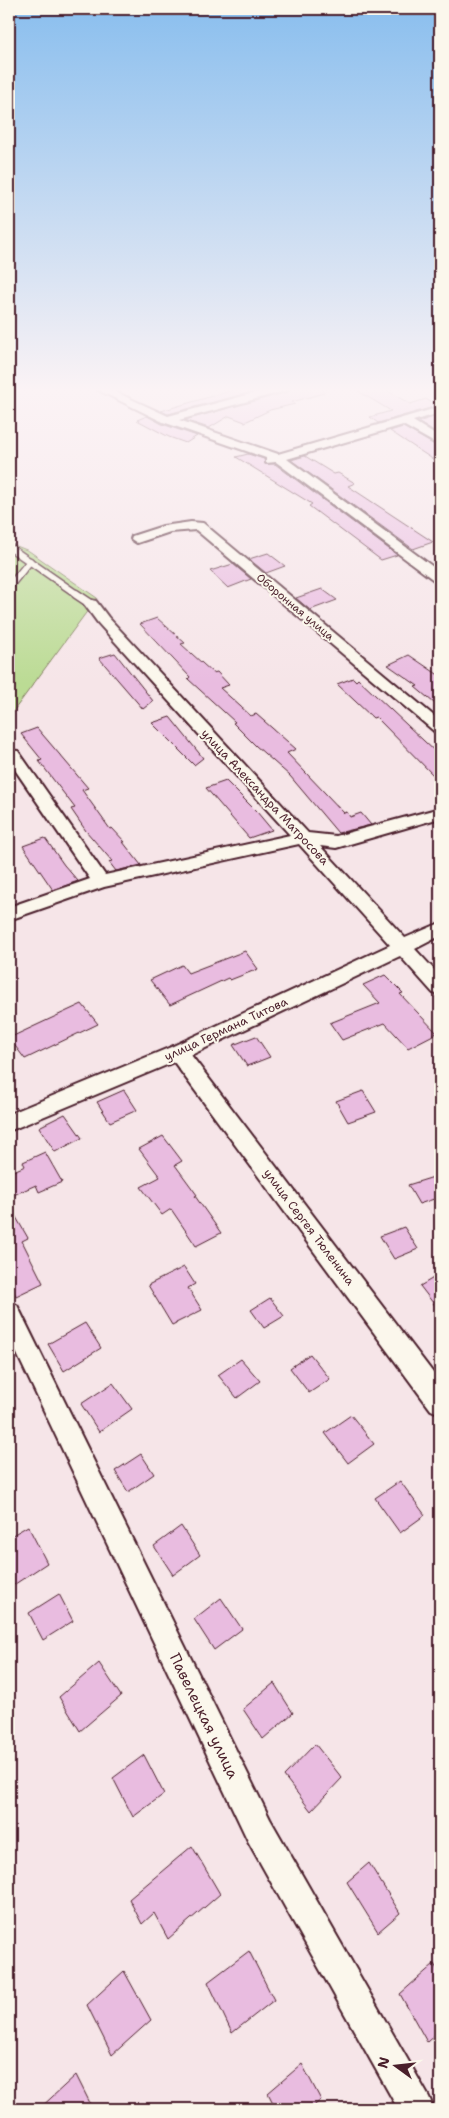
<svg xmlns="http://www.w3.org/2000/svg" width="449" height="2118" font-family="'Shantell Sans',sans-serif">
	<rect width="100%" height="100%" fill="#f6e5e8"/>
	<filter id="ink" filterUnits="userSpaceOnUse"><feTurbulence type="fractalNoise" baseFrequency=".02" numOctaves="2"/><feDisplacementMap in="SourceGraphic" scale="10" xChannelSelector="R" yChannelSelector="G"/><feConvolveMatrix kernelMatrix="1 2 1 2 8 2 1 2 1" color-interpolation-filters="sRGB"/></filter>
	<g filter="url(#ink)">
		<polygon fill="#bbdb94" stroke="#827d60" points="9,543 29,551 97,598 9,717"/>
		<g fill="#e9bce0" stroke="#4a1f2b">
			<polygon points="240,388 267,388 168,414 161,411"/>
			<polygon points="291,388 324,388 324,393 292,402 295,404 270,410 245,422 229,416 209,428 185,420 288,392"/>
			<polygon points="353,388 383,388 410,404 426,399 437,406 378,423 370,417 391,411"/>
			<polygon points="440,415 440,436 418,422"/>
			<polygon points="147,416 162,424 197,436 186,443 169,437 137,420"/>
			<polygon points="403,427 440,448 440,464 390,431"/>
			<polygon points="248,454 264,459 265,464 275,464 397,555 381,560 309,506 312,504 236,457"/>
			<polygon points="305,456 334,474 338,473 355,483 348,486 433,542 413,549 291,460"/>
			<polygon points="268,553 285,566 266,573 249,559"/>
			<polygon points="233,564 251,579 228,588 210,571"/>
			<polygon points="322,589 337,600 310,610 296,598"/>
			<polygon points="157,618 185,643 181,644 213,673 217,672 229,685 220,688 251,716 256,714 296,749 287,753 344,813 347,812 350,817 361,813 371,825 338,833 290,776 256,746 233,723 235,722 188,679 190,677 140,624"/>
			<polygon points="115,653 153,701 143,709 99,658"/>
			<polygon points="409,655 440,676 440,708 415,687 418,686 388,665"/>
			<polygon points="353,678 356,681 358,679 440,756 440,782 376,717 373,718 337,684"/>
			<polygon points="170,717 203,758 194,765 152,723"/>
			<polygon points="37,728 88,788 82,790 110,829 112,828 125,842 123,842 141,865 116,871 109,862 112,861 86,831 71,809 75,808 39,761 42,760 21,734"/>
			<polygon points="226,781 257,812 272,830 249,838 206,788"/>
			<polygon points="45,838 64,865 78,881 53,890 23,846"/>
			<polygon points="245,951 258,969 230,980 228,978 170,1005 150,980 182,965 188,973"/>
			<polygon points="385,975 403,993 400,994 437,1033 408,1048 385,1023 342,1040 330,1023 380,1003 363,985"/>
			<polygon points="82,1004 98,1024 25,1059 9,1038"/>
			<polygon points="256,1036 270,1057 247,1066 233,1045"/>
			<polygon points="124,1090 137,1110 110,1122 97,1102"/>
			<polygon points="363,1091 376,1112 348,1122 336,1101"/>
			<polygon points="65,1114 82,1138 55,1152 39,1127"/>
			<polygon points="163,1136 182,1161 175,1165 197,1195 195,1196 221,1233 196,1246 171,1209 162,1215 141,1187 160,1177 139,1149"/>
			<polygon points="45,1152 62,1182 39,1192 36,1185 9,1197 9,1173 25,1166 23,1162"/>
			<polygon points="440,1175 440,1197 419,1204 408,1185"/>
			<polygon points="9,1205 28,1238 22,1241 43,1283 16,1296 9,1282"/>
			<polygon points="404,1227 418,1249 394,1259 380,1236"/>
			<polygon points="184,1267 195,1284 188,1288 202,1310 172,1325 148,1285"/>
			<polygon points="440,1274 440,1312 420,1286"/>
			<polygon points="270,1298 284,1316 264,1328 251,1310"/>
			<polygon points="85,1323 101,1348 64,1371 48,1344"/>
			<polygon points="310,1354 330,1379 309,1393 290,1368"/>
			<polygon points="241,1359 260,1381 237,1398 218,1375"/>
			<polygon points="113,1383 132,1409 99,1432 81,1404"/>
			<polygon points="351,1415 374,1444 348,1463 325,1433"/>
			<polygon points="141,1454 154,1474 128,1492 115,1471"/>
			<polygon points="400,1481 425,1515 400,1533 375,1498"/>
			<polygon points="28,1526 47,1563 9,1588 9,1537"/>
			<polygon points="181,1526 200,1555 173,1575 154,1546"/>
			<polygon points="59,1594 73,1621 43,1640 29,1613"/>
			<polygon points="221,1598 242,1629 214,1650 194,1619"/>
			<polygon points="99,1663 121,1696 80,1731 59,1697"/>
			<polygon points="274,1683 293,1713 263,1739 243,1709"/>
			<polygon points="315,1744 342,1778 311,1811 284,1776"/>
			<polygon points="144,1755 164,1794 133,1817 113,1778"/>
			<polygon points="192,1846 220,1894 168,1939 154,1913 142,1924 129,1899"/>
			<polygon points="369,1863 400,1913 378,1932 347,1882"/>
			<polygon points="249,1951 274,2000 232,2033 208,1982"/>
			<polygon points="434,1964 440,1974 440,2030 427,2042 400,1994"/>
			<polygon points="124,1971 151,2020 112,2055 87,2005"/>
			<polygon points="302,2064 321,2100 310,2109 276,2109 268,2093"/>
			<polygon points="76,2075 93,2109 39,2109"/>
		</g>
		<g fill="none" stroke-linecap="round" stroke-linejoin="round">
			<g stroke="#4a1f2b" stroke-width="9">
				<g id="service-far1">
					<polyline points="9,547 78,595"/>
					<polyline points="9,587 30,561"/>
				</g>
			</g>
			<g stroke="#4a1f2b" stroke-width="11">
				<polyline id="service" points="76,594 91,604"/>
			</g>
			<g stroke="#4a1f2b" stroke-width="4">
				<g id="minor">
					<polygon points="94,388 107,388 168,416 273,388 289,388 288,390 179,420 278,454 440,407 440,413 413,421 440,438 440,446 403,425 287,459 440,572 440,582 435,581 276,462 266,463 266,458 163,422"/>
					<polygon points="191,522 203,523 440,721 440,734 435,732 196,530 170,532 137,543 131,539 132,536 163,526"/>
					<polygon points="91,600 96,601 108,617 308,833 336,836 440,808 440,818 336,848 320,846 405,938 440,923 440,936 415,949 440,976 440,995 433,993 400,956 191,1055 440,1382 440,1414 431,1410 174,1062 9,1131 9,1114 171,1047 390,945 299,844 104,887 9,920 9,907 90,879 9,761 9,750 18,751 105,875 290,835 98,623 84,604"/>
					<polygon points="9,1302 17,1305 270,1819 429,2097 434,2109 398,2109 248,1841 9,1337"/>
				</g>
			</g>
			<use href="#service-far1" stroke="#fbf7ec" stroke-width="6"/>
			<use href="#service" stroke="#fbf7ec" stroke-width="8"/>
			<use href="#minor" fill="#fbf7ec" fill-rule="evenodd"/>
		</g>
	</g>
	<linearGradient id="sky" x2="0" y2="1"><stop stop-color="#89beee"/><stop offset="0.57" stop-color="#fbf3f5"/><stop offset="1" stop-color="#fbf3f5" stop-opacity="0"/></linearGradient>
	<rect width="449" height="684" fill="url(#sky)"/>
	<g text-anchor="middle" dominant-baseline="central" stroke-width="4" stroke-linejoin="round" paint-order="stroke">
		<g font-size="11" fill="#4a1f2b" stroke="#fbf7ec">
			<text transform="translate(295 607) rotate(40)">Оборонная улица</text>
		</g>
		<g font-size="12" fill="#4a1f2b" stroke="#fbf7ec">
			<text transform="translate(265 797) rotate(47)">улица Александра Матросова</text>
			<text transform="translate(226 1029) rotate(-25)">улица Германа Титова</text>
			<text transform="translate(309 1227) rotate(53)">улица Сергея Тюленина</text>
		</g>
		<g font-size="15" fill="#4a1f2b" stroke="#fbf7ec">
			<text transform="translate(204 1716) rotate(64)">Павелецкая улица</text>
		</g>
	</g>
	<rect width="449" height="2118" fill="none" stroke="#fbf7ec" stroke-width="30"/>
	<rect x="15" y="15" width="419" height="2088" fill="none" stroke="#4a1f2b" stroke-width="2" filter="url(#ink)"/>
	<g transform="translate(396 2066) rotate(285)" stroke="#fbf7ec" stroke-width="4" paint-order="stroke">
	<path d="M0-4L9 19L0 12L-9 19Z" fill="#4a1f2b"/>
	<text y="-8" font-size="14" font-weight="bold" text-anchor="middle" fill="#4a1f2b">N</text>
	</g>
</svg>
